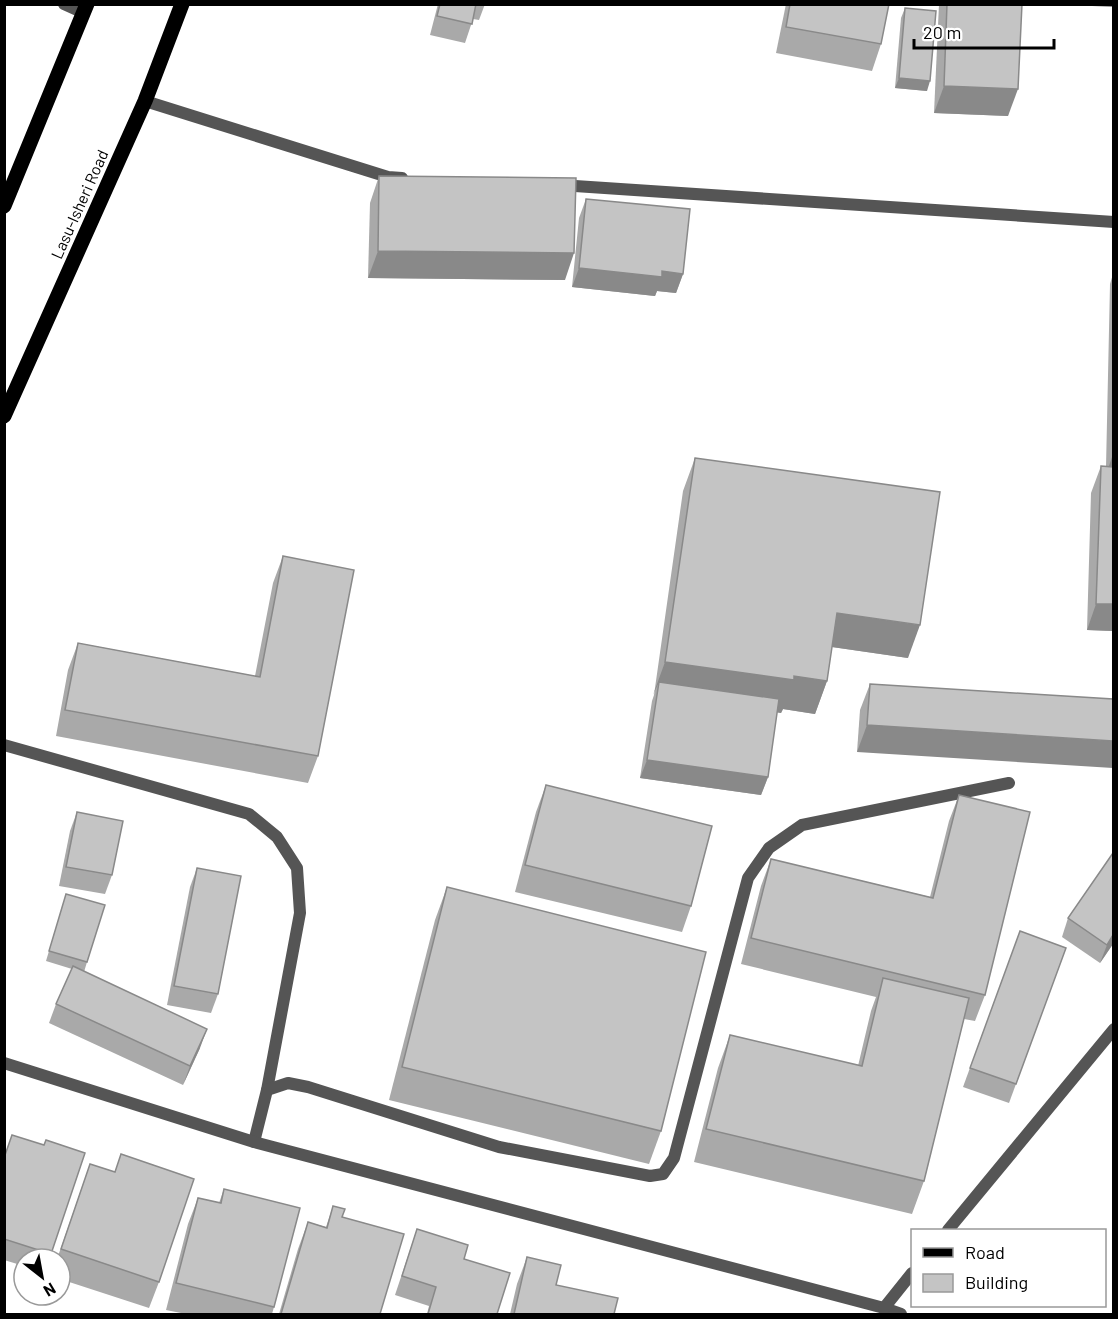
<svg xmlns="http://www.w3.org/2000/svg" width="1118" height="1319" font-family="Barlow,sans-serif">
	<rect width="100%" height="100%" fill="#fff"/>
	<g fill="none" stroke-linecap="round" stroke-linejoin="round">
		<g stroke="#555" stroke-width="12">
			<polyline points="4,745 249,814 277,837 297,868 300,913 267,1090"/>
			<polyline points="254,1142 267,1090 288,1083 308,1087 499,1147 650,1176 663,1174 674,1158 748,878 769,848 802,825 1009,783"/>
		</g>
		<g stroke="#555" stroke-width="12">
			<polyline points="64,4 84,13"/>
			<polyline points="145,101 388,177 402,178"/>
			<polyline points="560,185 1114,222"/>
			<polyline points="4,1063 254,1142 884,1308 901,1314"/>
			<polyline points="948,1230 1114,1029"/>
			<polyline points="884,1308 912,1273"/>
		</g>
		<g stroke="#000" stroke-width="15">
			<polyline points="4,206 87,4"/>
			<polyline points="4,416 145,101 182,4"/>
		</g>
	</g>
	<g fill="#a9a9a9">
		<polygon points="438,4 485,4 479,20 473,19 465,43 430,35"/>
		<polygon points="786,4 889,4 881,44 872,71 776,53"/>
		<polygon points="939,4 1022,4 1008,116 934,113"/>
		<polygon points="905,8 927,91 895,88 901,18"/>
		<polygon points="379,176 565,280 368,278 370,203"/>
		<polygon points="586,199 683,274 676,293 657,291 655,296 572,287 579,218"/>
		<polygon points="1113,274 1113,631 1087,630 1091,493 1101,466 1106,467 1110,284"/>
		<polygon points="695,458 908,658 832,647 827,681 815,714 783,709 781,713 777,712 768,777 761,795 640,778 652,701 654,695 683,491"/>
		<polygon points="283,556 318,756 308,783 56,736 68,670 78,643 255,676 273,583"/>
		<polygon points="870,684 1113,699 857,752 860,710"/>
		<polygon points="546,785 691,906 682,932 515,892 536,812"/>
		<polygon points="959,795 985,995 975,1021 964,1019 924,1181 912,1214 694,1162 718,1068 730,1035 858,1066 871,1011 876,997 741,964 761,886 771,859 930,897 949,821"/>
		<polygon points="77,812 112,875 105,894 59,886 70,831"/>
		<polygon points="197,868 218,994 211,1013 167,1005 190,887"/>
		<polygon points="447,887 661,1131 649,1164 389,1100 435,920"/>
		<polygon points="66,894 87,962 84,972 200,1048 183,1085 49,1023 56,1004 72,969 46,961"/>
		<polygon points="1068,918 1113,944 1100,963 1062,937"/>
		<polygon points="1020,931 1066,948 1009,1103 963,1087"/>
		<polygon points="44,1145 85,1153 49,1259 24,1259 24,1266 4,1260 4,1157"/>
		<polygon points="90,1164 115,1172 159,1282 149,1308 60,1279 60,1259 57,1259"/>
		<polygon points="224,1189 274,1307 272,1314 186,1314 166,1310 188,1224 198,1198 219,1203"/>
		<polygon points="333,1206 342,1217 380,1314 279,1314 298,1249 308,1222 326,1227"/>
		<polygon points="417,1229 464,1259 497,1314 427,1314 429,1306 395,1295"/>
		<polygon points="527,1257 556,1285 614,1314 510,1314 517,1284"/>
	</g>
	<g fill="#898989">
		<polygon points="1050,4 1113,4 1113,7"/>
		<polygon points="899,78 930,81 927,91 895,88"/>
		<polygon points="944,86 1018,89 1008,116 934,113"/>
		<polygon points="378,251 574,253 565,280 368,278"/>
		<polygon points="579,268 662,271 683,274 676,293 657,291 655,296 572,287"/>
		<polygon points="1113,454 1113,476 1106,475"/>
		<polygon points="1096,604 1113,604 1113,631 1087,630"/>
		<polygon points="837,613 920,625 908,658 825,646"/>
		<polygon points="665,662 794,676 827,681 815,714 783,709 781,713 657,695 659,682 653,695"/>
		<polygon points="867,725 1113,741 1113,768 857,752"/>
		<polygon points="647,760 768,777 761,795 640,778"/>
		<polygon points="1113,935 1113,944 1100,963 1107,945"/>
		<polygon points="207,1029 200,1048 183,1085 190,1066"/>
	</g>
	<g fill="#c4c4c4" stroke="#898989" stroke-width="1.5">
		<polygon points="440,4 476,4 472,24 437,16"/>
		<polygon points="790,4 889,4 881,44 786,27"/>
		<polygon points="947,4 1022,4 1018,89 944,86"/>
		<polygon points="905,8 936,11 930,81 899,78"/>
		<polygon points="379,176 576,178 574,253 378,251"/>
		<polygon points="586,199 690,209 683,274 662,271 662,277 579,268"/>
		<polygon points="695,458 940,492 920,625 837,613 827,681 794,676 794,680 665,662"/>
		<polygon points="1101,466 1113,467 1113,604 1096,604"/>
		<polygon points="283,556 354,570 318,756 65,710 78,643 260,677"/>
		<polygon points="659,682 779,699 768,777 647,760"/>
		<polygon points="870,684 1113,699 1113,741 867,725"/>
		<polygon points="546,785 712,826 691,906 525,865"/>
		<polygon points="959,795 1030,812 985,995 751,938 771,859 933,898"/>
		<polygon points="77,812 123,821 112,875 66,867"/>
		<polygon points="1113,853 1113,935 1107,945 1068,918"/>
		<polygon points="197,868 241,876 218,994 174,986"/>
		<polygon points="447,887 706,952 661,1131 402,1067"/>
		<polygon points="66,894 105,905 87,962 49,951"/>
		<polygon points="1020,931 1066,948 1016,1084 970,1068"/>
		<polygon points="73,966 207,1029 190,1066 56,1004"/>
		<polygon points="883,978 969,998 924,1181 706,1129 730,1035 862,1066"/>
		<polygon points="12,1135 44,1145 46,1140 85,1153 51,1254 4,1239 4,1158"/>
		<polygon points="121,1154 194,1179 159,1282 61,1249 90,1164 115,1172"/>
		<polygon points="224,1189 300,1208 274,1307 176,1283 198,1198 221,1203"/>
		<polygon points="333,1206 345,1209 342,1217 404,1234 380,1314 281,1314 308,1222 327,1228"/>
		<polygon points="417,1229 468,1245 464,1259 510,1273 497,1314 428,1314 436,1287 402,1276"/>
		<polygon points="527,1257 561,1265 556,1285 618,1298 614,1314 514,1314"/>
	</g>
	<g text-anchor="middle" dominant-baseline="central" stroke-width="4.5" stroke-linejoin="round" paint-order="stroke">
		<g font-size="16" fill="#000" stroke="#fff">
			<text transform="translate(79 204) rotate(-66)">Lasu-Isheri Road</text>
		</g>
	</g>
	<rect width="1118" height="1319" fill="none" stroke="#000000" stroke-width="12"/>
	<rect x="911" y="1229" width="195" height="78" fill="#ffffff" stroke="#999999" stroke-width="1.5"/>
	<rect x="923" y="1248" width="30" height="9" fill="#000000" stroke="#999999" stroke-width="1.5"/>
	<text x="965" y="1259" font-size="18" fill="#000000">Road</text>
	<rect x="923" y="1274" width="30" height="18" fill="#c4c4c4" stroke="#999999" stroke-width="1.5"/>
	<text x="965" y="1289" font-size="18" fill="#000000">Building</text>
	<g transform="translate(42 1277) rotate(149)"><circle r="28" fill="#ffffff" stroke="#999999" stroke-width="1.5"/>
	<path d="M0-4.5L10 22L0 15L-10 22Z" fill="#000000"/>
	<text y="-9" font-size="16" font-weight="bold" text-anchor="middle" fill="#000000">N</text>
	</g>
	<path d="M914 39v9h140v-9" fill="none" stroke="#000000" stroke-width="3"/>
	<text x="923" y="39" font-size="18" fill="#000000" stroke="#ffffff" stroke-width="4.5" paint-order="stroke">20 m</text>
</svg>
